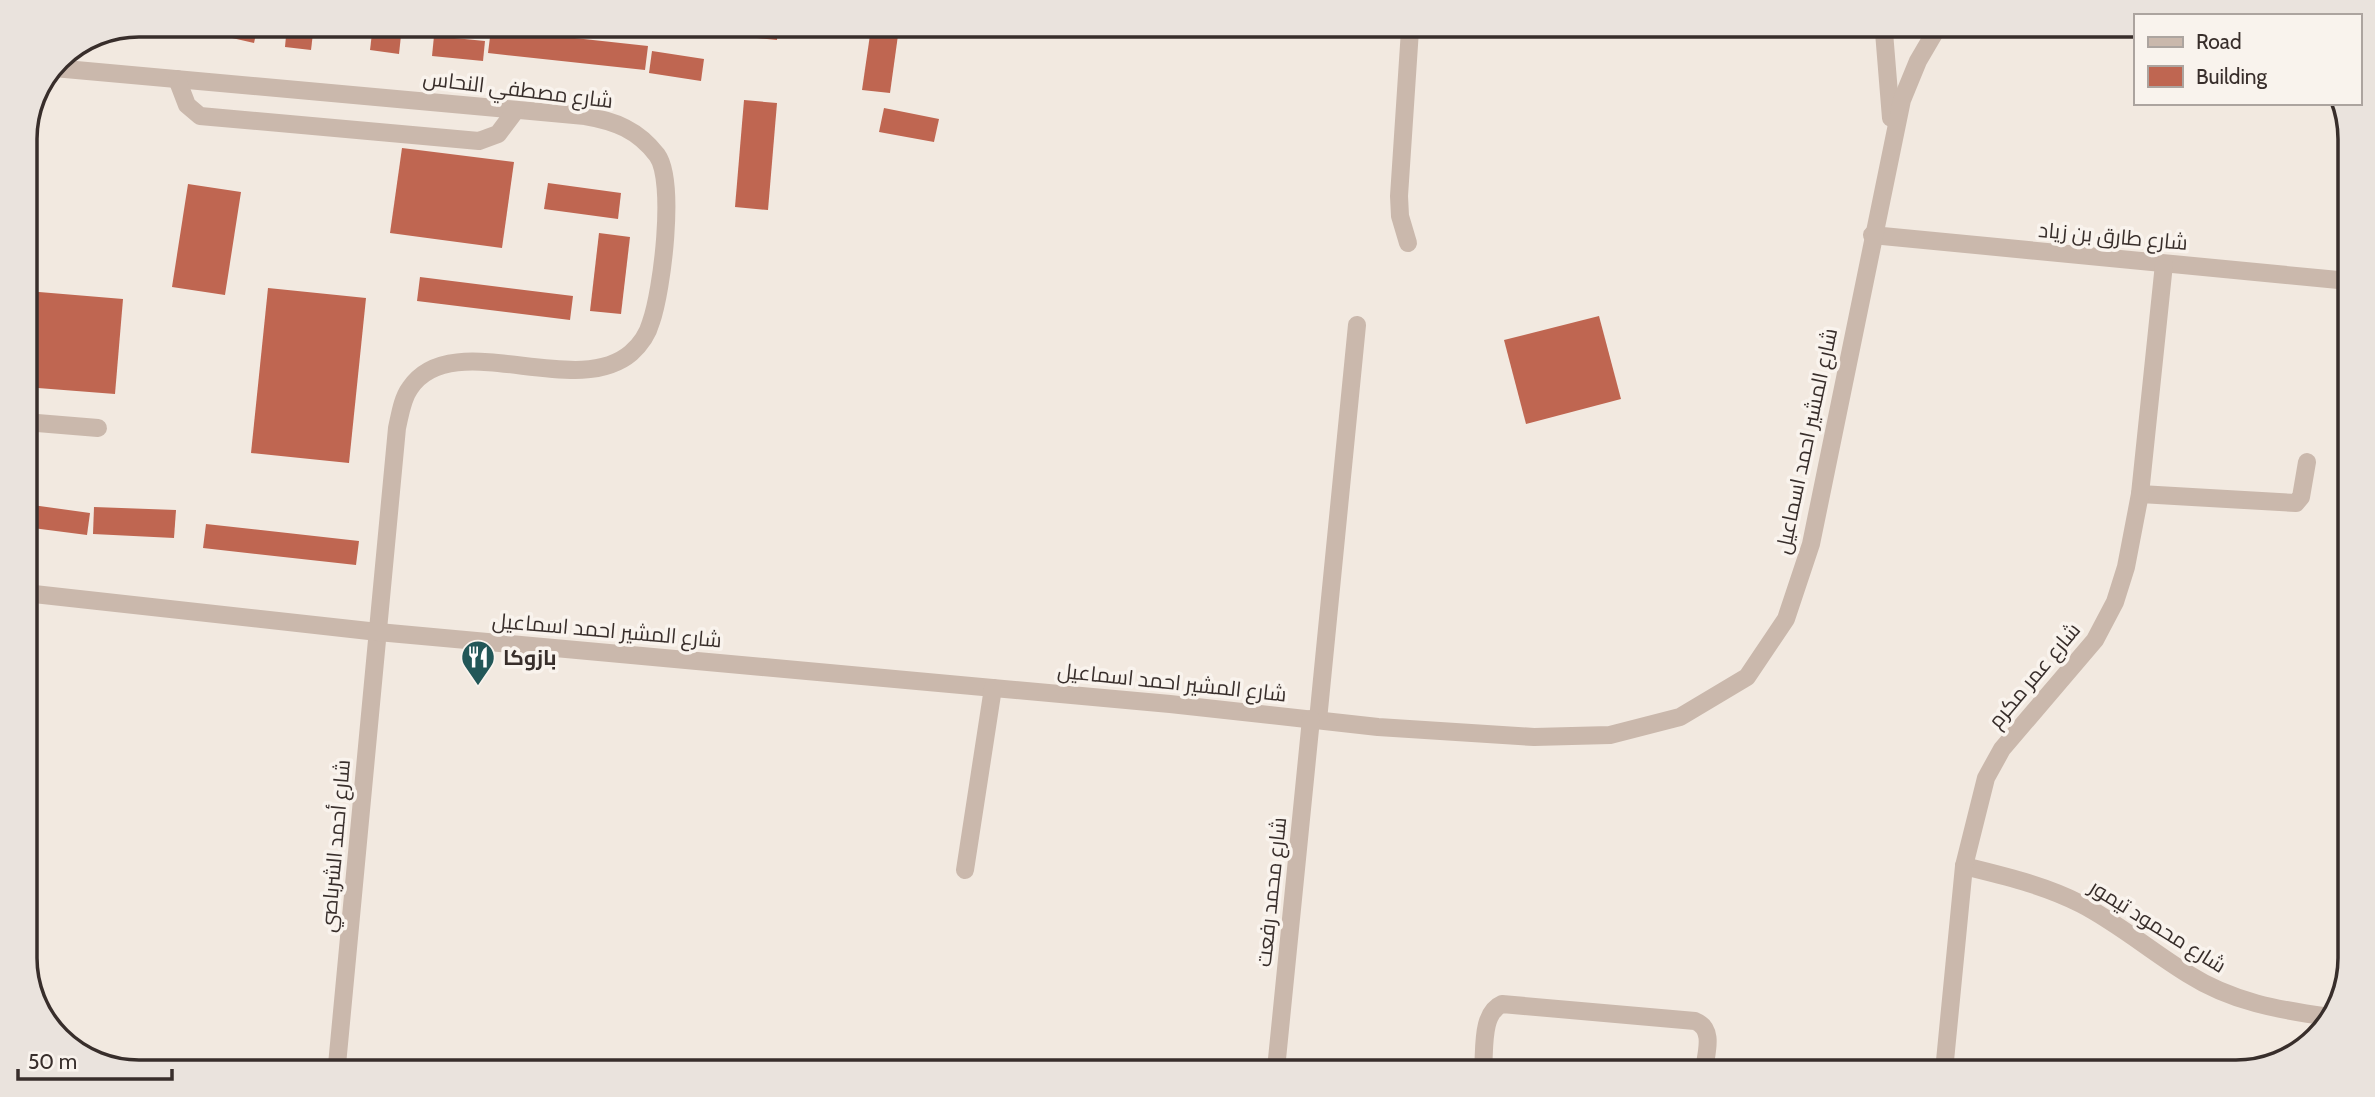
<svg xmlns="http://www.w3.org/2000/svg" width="2375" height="1097" font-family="Cabin,Cairo,sans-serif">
	<rect width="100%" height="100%" fill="#f2e9e0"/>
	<g fill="#bf6651">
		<polygon points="175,25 258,25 254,43"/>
		<polygon points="287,25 314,25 311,50 285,47"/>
		<polygon points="373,25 402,26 399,54 370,50"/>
		<polygon points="748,27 778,27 777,40 747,37"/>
		<polygon points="871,28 899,28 890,93 862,90"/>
		<polygon points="491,29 648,46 645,70 488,53"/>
		<polygon points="434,36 485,41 483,61 432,56"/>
		<polygon points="652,51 704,59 701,81 649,73"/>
		<polygon points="744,100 777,103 768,210 735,207"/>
		<polygon points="884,108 939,119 934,142 879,132"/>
		<polygon points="402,148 514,162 502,248 390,233"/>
		<polygon points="548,183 621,193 618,219 544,209"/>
		<polygon points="188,184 241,192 225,295 172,287"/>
		<polygon points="599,233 630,237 621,314 590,311"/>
		<polygon points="420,277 573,296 570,320 417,301"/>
		<polygon points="268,288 366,298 349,463 251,453"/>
		<polygon points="27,291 123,299 115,394 25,387"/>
		<polygon points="1599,316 1621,399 1526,424 1504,340"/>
		<polygon points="25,504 90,513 87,535 25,527"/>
		<polygon points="94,507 176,510 174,538 93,534"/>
		<polygon points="206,524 359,541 356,565 203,548"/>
	</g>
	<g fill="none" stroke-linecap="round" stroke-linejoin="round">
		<g stroke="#cab8ac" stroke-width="18">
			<polyline points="1884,32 1891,118"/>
			<path d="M54,68L585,116C615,121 638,130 657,155C676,181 662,291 651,322C648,333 640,345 631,353C575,401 452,325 410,388C402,399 400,415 397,428L337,1065"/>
			<polyline points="177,79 187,105 200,116 479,141 498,134 516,110"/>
			<polyline points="1872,235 2349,281"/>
			<polyline points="1408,243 1400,216 1399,196 1410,30"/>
			<polyline points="25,422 98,428"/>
			<polyline points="2140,494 2296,503 2301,497 2307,462"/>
			<polyline points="25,593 378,632 1170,704 1378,727 1534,737 1610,735 1680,717 1747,677 1786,619 1811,544 1902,100 1918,61 1935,32"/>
			<polyline points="1318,720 1357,325"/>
			<path d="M1964,866C2004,876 2044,885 2081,904C2118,923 2152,952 2188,974C2232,1002 2279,1010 2330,1017"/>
			<polyline points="965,870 993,688"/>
			<polyline points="1276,1069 1311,719"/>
			<path d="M1483,1069C1485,1049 1481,1013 1502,1004L1695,1021C1715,1029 1706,1053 1704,1070"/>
			<polyline points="1944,1071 1964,866 1986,778 2002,749 2095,640 2115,602 2126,567 2140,494 2164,264"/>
		</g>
	</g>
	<defs>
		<g id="restaurant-pin" transform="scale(1.75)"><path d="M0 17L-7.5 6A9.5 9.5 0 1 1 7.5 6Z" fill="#225758" stroke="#f9f3ed"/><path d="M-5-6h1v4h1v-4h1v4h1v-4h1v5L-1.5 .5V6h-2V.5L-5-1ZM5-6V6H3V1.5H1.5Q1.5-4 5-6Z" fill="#fff"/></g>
	</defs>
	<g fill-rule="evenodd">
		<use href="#restaurant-pin" x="478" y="657"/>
	</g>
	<g text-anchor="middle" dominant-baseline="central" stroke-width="7" stroke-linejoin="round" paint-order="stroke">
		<g font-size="21" fill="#382e2b" stroke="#f9f3ed">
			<text transform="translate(518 89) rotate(7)">شارع مصطفي النحاس</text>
			<text transform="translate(2113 236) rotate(5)">شارع طارق بن زياد</text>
			<text transform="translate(1806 441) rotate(-78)">شارع المشير احمد اسماعيل</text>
			<text transform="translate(607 630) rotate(5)">شارع المشير احمد اسماعيل</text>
			<text transform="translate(2034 675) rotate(-50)">شارع عمر مكرم</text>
			<text transform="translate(1172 682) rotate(6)">شارع المشير احمد اسماعيل</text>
			<text transform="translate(335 846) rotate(-85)">شارع أحمد الشرباصي</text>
			<text transform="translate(1271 892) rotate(-84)">شارع محمد رفعت</text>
			<text transform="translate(2158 926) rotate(32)">شارع محمود تيمور</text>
		</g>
		<g font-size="21" font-weight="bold" fill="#382e2b" stroke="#f9f3ed" text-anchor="start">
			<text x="503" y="657">بازوكا</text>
		</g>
	</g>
	<path d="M0 0H2375V1097H0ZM139 37H2236A102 102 0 0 1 2338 139V958A102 102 0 0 1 2236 1060H139A102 102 0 0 1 37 958V139A102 102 0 0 1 139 37Z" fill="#eae3dd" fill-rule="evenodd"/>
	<path fill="none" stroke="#382e2b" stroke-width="3.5" d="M139 37H2236A102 102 0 0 1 2338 139V958A102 102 0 0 1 2236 1060H139A102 102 0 0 1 37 958V139A102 102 0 0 1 139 37Z"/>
	<rect x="2134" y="14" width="228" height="91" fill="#f9f3ed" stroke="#aca49f" stroke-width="2"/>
	<rect x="2148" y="37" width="35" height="10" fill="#cab8ac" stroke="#aca49f" stroke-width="2"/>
	<text x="2196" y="49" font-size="21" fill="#382e2b">Road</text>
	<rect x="2148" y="66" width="35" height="21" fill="#bf6651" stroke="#aca49f" stroke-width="2"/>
	<text x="2196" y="84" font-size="21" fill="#382e2b">Building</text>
	<path d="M18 1069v10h154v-10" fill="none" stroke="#382e2b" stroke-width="3.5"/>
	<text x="28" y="1069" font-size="21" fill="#382e2b" stroke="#f9f3ed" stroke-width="5" paint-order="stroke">50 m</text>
</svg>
